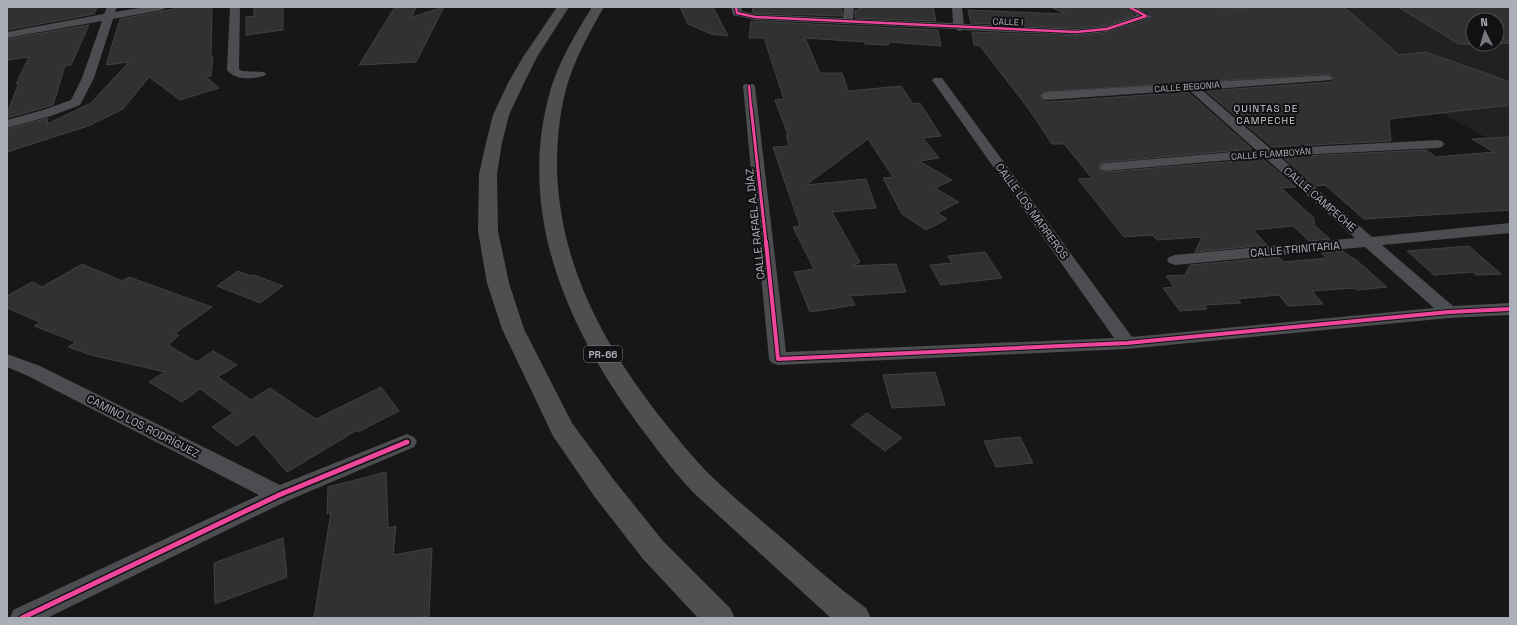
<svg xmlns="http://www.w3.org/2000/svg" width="1517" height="625" font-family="'Space Grotesk',sans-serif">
	<rect width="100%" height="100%" fill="#171717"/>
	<path fill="#212123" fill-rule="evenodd" d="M1200,7H1510V150L1322,49L1237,46ZM1473,20H1497V44H1473Z"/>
	<g fill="#313132" stroke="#404143">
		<polygon points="7,7 97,7 94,14 7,30"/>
		<polygon points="174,7 212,7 211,57 213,57 211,76 206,77 219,88 180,100 149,77 123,109 88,126 7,152 7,129 48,118 47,124 91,103 129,62 106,65 120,19 174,9"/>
		<polygon points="254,7 283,7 283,30 246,35 246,17 254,16"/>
		<polygon points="395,7 416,7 412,17 444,7 416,62 359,65"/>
		<polygon points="680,7 713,7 728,36 711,34 688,24"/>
		<polygon points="753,7 813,7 842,9 842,16 755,13 752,12"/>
		<polygon points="859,7 933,7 936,21 855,18 855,10 858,10"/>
		<polygon points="1051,7 1123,7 1134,15 1106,25 1076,28 971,23 968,10 1065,14"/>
		<polygon points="1140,7 1247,8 1246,7 1344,7 1399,55 1426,52 1510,82 1510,105 1389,119 1391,141 1272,147 1206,91 1331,82 1334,78 1332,75 1327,74 1043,92 1040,97 1043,100 1047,102 1188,92 1252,149 1106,162 1101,163 1098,166 1100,171 1106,172 1263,159 1296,187 1281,188 1314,218 1314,225 1330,239 1309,241 1293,226 1253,230 1267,245 1195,252 1202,237 1157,240 1152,235 1124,237 1078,179 1092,178 1064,144 1052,144 1028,108 980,46 974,45 972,32 1076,36 1107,33 1151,19 1152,15"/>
		<polygon points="1398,7 1510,7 1510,43 1497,44 1497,20 1473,20 1473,44 1476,44 1459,44"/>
		<polygon points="751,21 938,30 941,46 889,42 889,45 865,44 865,42 805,38 820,73 842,73 848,91 901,86 913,104 920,103 941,136 923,138 939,158 919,161 952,180 935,188 959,202 937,213 947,219 926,230 902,214 883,178 893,177 868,139 806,185 866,179 876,208 832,212 860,262 852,266 896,264 906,292 850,296 855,305 810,312 794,272 814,269 793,227 800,226 773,147 789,146 786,135 788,135 775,100 784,99 764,38 749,38"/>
		<polygon points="89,25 71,65 65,66 53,105 7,118 7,113 19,83 16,84 29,57 7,60 7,39"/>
		<polygon points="1510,137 1510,210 1364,219 1325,185 1315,186 1283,157 1426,150 1436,157 1494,152 1472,139"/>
		<polygon points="1469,246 1501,274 1476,275 1473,272 1434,275 1407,251"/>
		<polygon points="1343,251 1352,258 1354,258 1387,287 1357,290 1354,288 1312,291 1323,304 1288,306 1279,295 1237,299 1241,303 1204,305 1207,309 1180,311 1163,288 1174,287 1166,276 1185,275 1190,265 1279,257 1284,262 1327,258 1321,253"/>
		<polygon points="985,252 1002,278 941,285 930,265 952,263 948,256"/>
		<polygon points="82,264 122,281 129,277 212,307 174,334 179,335 168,345 197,362 213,351 237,365 218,377 251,400 270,388 316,419 381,387 399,411 358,432 357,430 287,472 254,434 237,446 212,427 233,413 200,389 182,402 149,382 165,372 91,355 68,347 76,342 34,326 40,322 7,308 7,296 32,282 42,287"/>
		<polygon points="238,271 251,276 254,275 283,286 260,303 217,286"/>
		<polygon points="935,372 945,405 892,408 883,375"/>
		<polygon points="867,413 902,438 885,451 851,425"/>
		<polygon points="1020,437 1033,463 996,467 984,441"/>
		<polygon points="386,472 388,528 396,526 393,555 432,548 429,616 417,618 314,618 331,512 327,514 328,487"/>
		<polygon points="283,538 287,577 215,604 214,563"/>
	</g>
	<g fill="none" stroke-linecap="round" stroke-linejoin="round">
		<g fill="#4c4d50" fill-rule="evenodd">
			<polygon points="107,7 117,7 115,12 145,7 167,7 162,10 113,19 94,78 80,105 51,116 7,128 7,120 43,110 71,100 82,78 102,21 7,38 7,32 104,14"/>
			<path d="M230,7H240L239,69L242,71L264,72L266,74L264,76C252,79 236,81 227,70Z"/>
			<polygon points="731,7 741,7 742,11 755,14 843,18 844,7 854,7 853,19 953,23 952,7 962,7 964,24 1076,29 1106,26 1137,15 1124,7 1137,7 1151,16 1150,18 1107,32 1076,35 963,30 959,31 955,29 755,20 733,15"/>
			<polygon points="1327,75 1331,76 1333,78 1331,80 1202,90 1271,149 1437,140 1442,141 1444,144 1442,147 1437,148 1279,156 1372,237 1510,223 1510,233 1382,245 1453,306 1510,303 1510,315 1449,318 1127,349 778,365 772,363 769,359 743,86 745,84 753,84 755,86 786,352 1114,338 932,80 934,78 942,78 1132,337 1434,308 1365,247 1175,265 1169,263 1167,260 1169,257 1175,255 1355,238 1264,157 1106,171 1101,170 1099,167 1101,164 1106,163 1256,150 1189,90 1047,100 1043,99 1041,96 1043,93 1047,92"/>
			<polygon points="7,354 40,366 280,485 407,434 414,437 417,442 414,447 287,501 47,618 10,618 13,610 259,495 28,376 7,367"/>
		</g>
		<g fill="#4e4f51" fill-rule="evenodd">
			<polygon points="557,7 569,7 537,57 524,83 509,115 502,143 497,174 498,231 509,283 524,329 572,423 614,480 663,541 730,608 735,618 698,618 643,559 594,496 553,436 502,329 487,283 478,231 479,174 486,143 493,115 508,83 523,57"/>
			<path d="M592,7H604C589,33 574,60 566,89C559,115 557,143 557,169C560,267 605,348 665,423C678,439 691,455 705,470C729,494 756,516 782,538C809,562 836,586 866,608L871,618H831L698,497C678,477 661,455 644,432C572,337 517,221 548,99C556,66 574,36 592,7Z"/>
		</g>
		<g stroke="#111113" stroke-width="4">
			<g id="cycleway-far3">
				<polyline points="736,7 737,13 755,17 1076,32 1107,29 1146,16 1129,7"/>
				<polyline points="749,86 751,108"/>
			</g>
		</g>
		<g stroke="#111113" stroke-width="5">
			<polyline id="cycleway-far2" points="751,107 766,243"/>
		</g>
		<g stroke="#111113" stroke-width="6">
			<polyline id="cycleway-far1" points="766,242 778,359 1127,343 1449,312 1510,309"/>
		</g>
		<g stroke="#111113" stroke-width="8">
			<polyline id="cycleway" points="22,618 279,495 407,442"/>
		</g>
		<use href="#cycleway-far3" stroke="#ed469a" stroke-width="2.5"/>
		<use href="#cycleway-far2" stroke="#ed469a" stroke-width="3"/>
		<use href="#cycleway-far1" stroke="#ed469a" stroke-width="4"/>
		<use href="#cycleway" stroke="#ed469a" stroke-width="5"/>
	</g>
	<g text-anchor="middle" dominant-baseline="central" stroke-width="4" stroke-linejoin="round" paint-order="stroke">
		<g font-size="9" fill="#aaaeb6" stroke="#111113">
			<text transform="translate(1008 22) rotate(2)">CALLE I</text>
			<text transform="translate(1187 87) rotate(-4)">CALLE BEGONIA</text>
			<text transform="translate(1271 154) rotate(-4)">CALLE FLAMBOYÁN</text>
		</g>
		<g font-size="10" letter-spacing="1" fill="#cacdd3" stroke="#111113">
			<text x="1266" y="108">QUINTAS DE<tspan x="1266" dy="12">CAMPECHE</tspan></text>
		</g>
		<rect fill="#111113" stroke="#7c7f85" stroke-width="1" x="584" y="346" width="38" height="16" rx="3"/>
		<g font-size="10" font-weight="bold" fill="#aaaeb6">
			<text x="603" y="354">PR-66</text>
		</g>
		<g font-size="11" fill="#aaaeb6" stroke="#111113">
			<text transform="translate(1320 199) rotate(41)">CALLE CAMPECHE</text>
			<text transform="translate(1032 211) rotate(54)">CALLE LOS MARREROS</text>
			<text transform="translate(755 224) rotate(-96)">CALLE RAFAEL A. DÍAZ</text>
			<text transform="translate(1295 249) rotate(-5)">CALLE TRINITARIA</text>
			<text transform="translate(143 426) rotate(27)">CAMINO LOS RODRÍGUEZ</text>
		</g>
	</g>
	<rect width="1517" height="625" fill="none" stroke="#aaaeb6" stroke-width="16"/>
	<g transform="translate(1485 32) rotate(355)"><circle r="19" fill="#111113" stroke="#4e5054"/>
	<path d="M0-3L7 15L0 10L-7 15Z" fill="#77797e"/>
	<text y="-6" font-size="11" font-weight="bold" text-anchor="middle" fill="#aaaeb6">N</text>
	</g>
</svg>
